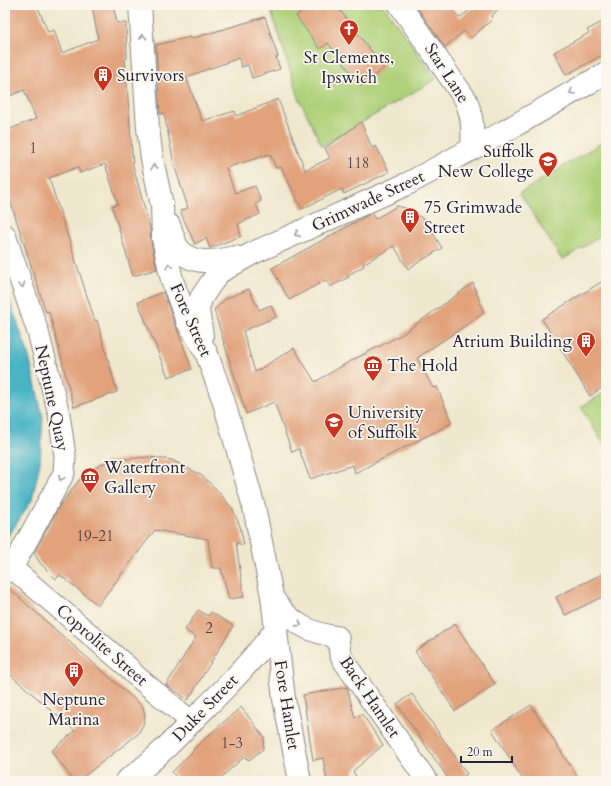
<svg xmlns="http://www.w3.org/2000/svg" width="611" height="786" font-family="Cardo,serif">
	<rect width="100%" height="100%" fill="#fbf7ec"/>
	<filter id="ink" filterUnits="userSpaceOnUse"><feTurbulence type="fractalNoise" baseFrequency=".025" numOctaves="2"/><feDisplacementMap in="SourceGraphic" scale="8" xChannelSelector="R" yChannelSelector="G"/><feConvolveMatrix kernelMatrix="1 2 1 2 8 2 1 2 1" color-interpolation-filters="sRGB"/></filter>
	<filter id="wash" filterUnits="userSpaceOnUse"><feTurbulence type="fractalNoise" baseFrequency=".012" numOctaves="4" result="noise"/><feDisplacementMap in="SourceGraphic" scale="16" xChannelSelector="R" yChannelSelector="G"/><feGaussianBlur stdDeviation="0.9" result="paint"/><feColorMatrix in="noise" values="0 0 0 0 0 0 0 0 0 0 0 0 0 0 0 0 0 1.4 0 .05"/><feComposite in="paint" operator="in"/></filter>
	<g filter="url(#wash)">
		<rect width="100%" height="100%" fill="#f0e8ce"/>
		<g fill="#b0d17a" stroke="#697a5a">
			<polygon points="269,5 383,5 436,79 322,146 299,98"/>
			<polygon points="606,140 606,233 562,260 520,193"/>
			<polygon points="606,392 606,448 581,407"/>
		</g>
		<polygon fill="#48b4c4" stroke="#356b80" points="5,287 28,353 43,417 40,463 32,500 5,541"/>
		<g id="blocks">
			<g fill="#e1a27b">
				<polygon points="5,5 37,5 48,32 54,30 62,53 98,39 92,5 113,5 117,23 126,23 127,58 125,58 133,166 150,228 151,242 157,269 133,276 112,206 118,204 105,164 80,173 78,167 49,178 95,321 97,320 117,392 74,407 49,311 46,312 9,197 8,198 5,190 5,131 36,119 24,90 5,98"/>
				<polygon points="311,5 319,5 323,10 330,5 336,5 384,68 361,86 328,43 320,49 296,16"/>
				<polygon points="415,5 449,5 459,18 477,5 502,5 491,17 493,19 471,38 464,31 445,47"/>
				<polygon points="265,17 278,57 276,57 280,69 252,78 248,65 241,67 239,58 186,77 202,121 235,111 236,116 278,99 305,170 330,158 325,148 361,122 372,148 376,146 389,172 344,194 342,189 302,209 281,167 276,168 270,154 226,168 235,193 255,186 261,201 256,204 260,214 238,224 241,236 210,248 206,238 195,244 180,211 188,208 174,164 164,113 160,114 156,45 190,37 190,39"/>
				<polygon points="606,20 606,53 566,75 554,52 589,33 587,30"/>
				<polygon points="397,206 405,208 425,220 442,248 408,269 394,246 363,264 364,266 348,275 349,277 330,287 326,280 289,300 272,268 370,214 372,213 375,219"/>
				<polygon points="606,279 606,385 590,396 542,319"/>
				<polygon points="473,283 484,313 417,358 433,388 437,387 452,423 355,473 353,465 310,479 299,449 292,452 274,402 246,414 214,310 225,299 249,289 259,310 271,305 276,317 243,331 255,372 294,348 315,382 347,363 401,335"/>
				<polygon points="163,292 192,369 168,377 138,302"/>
				<polygon points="148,457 172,460 201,475 216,489 232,508 240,526 244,545 236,543 244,597 229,599 221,568 212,568 208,539 155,530 98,605 60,575 56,579 40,563 34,553 60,505 84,474 106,462 126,459"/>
				<polygon points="606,572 606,595 565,615 556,597"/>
				<polygon points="5,585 143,707 145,716 143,725 138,734 78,781 74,781 51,751 75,731 5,670"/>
				<polygon points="198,610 208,616 211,612 233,626 188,700 166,685 196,637 185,630"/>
				<polygon points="455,624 495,684 455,711 415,651"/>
				<polygon points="347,687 355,718 362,714 383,745 353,771 358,781 327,781 323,758 313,760 303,695"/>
				<polygon points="412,694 467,774 457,781 450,781 397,704"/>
				<polygon points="531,705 580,781 524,781 492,730"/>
				<polygon points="241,707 264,737 263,749 249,760 244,757 217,781 180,781 172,772 194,750 193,749"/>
			</g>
		</g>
	</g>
	<g filter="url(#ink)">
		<use href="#blocks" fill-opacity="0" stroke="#898584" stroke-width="1"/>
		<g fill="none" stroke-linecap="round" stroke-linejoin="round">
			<g stroke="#898584" stroke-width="23">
				<g id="minor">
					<polyline points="5,235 38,332 59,414 65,456 64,473 12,568 5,573"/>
					<polyline points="12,568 128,667 135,675 192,722"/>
					<path d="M272,596C288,622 309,633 338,637L340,654L343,660L427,781"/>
				</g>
			</g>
			<g stroke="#898584" stroke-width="24">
				<g id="major">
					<polyline points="140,5 148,128 152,159 162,205 163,239 172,280 187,321 206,352 223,399 254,507 272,596 284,699 300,781"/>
					<path d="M400,5L466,100C473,118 473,130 472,149"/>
					<path d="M169,225C172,232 174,242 178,248C192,267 217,261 236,257"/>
					<polyline points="202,336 198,310 201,298 218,273 253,253 409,183 507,130 606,73"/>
					<path d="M126,781C153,762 175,739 198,715C226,688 253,660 276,629"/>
				</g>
			</g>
			<use href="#minor" stroke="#fff" stroke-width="21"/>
			<use href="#major" stroke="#fff" stroke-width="22"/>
		</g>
		<defs><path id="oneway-chevron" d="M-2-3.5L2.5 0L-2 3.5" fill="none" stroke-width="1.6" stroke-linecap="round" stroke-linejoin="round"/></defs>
		<g stroke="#9c9ca7">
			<use href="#oneway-chevron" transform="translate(143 37) rotate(-93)"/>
			<use href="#oneway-chevron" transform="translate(572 92) rotate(150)"/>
			<use href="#oneway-chevron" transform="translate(154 167) rotate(-102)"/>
			<use href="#oneway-chevron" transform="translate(297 234) rotate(156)"/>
			<use href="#oneway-chevron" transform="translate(169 266) rotate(-103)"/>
			<use href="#oneway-chevron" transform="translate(22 285) rotate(71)"/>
			<use href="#oneway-chevron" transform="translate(61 478) rotate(118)"/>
			<use href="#oneway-chevron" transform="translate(299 624) rotate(33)"/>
		</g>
	</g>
	<defs>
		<g id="church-pin" transform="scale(1)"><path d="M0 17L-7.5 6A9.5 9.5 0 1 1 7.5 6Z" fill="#c8321e" stroke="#fbf7ec"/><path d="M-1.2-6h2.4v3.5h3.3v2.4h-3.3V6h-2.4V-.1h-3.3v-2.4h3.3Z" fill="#fff"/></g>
		<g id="building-pin" transform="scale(1)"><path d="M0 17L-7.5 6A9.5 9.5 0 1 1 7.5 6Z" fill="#c8321e" stroke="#fbf7ec"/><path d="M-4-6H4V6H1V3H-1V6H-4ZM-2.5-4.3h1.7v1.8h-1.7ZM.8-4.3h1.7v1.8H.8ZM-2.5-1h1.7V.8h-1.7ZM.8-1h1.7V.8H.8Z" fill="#fff"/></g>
		<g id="university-pin" transform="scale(1)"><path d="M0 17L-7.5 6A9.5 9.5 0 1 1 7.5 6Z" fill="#c8321e" stroke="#fbf7ec"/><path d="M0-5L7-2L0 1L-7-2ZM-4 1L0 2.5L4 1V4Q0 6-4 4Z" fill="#fff"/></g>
		<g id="museum-pin" transform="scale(1)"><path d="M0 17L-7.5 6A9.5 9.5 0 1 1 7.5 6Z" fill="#c8321e" stroke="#fbf7ec"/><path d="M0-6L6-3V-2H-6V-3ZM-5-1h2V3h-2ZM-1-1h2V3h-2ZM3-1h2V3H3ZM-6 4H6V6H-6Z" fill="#fff"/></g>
	</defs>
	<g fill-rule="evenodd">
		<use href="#church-pin" x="349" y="29"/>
		<use href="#building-pin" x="103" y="75"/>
		<use href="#university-pin" x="548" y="161"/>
		<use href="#building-pin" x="410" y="217"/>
		<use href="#building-pin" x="586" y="341"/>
		<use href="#museum-pin" x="373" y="365"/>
		<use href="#university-pin" x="334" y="422"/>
		<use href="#museum-pin" x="90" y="477"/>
		<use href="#building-pin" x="74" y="671"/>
	</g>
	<g text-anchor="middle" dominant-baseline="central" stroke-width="3.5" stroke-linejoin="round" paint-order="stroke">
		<g font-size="15" fill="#52424b">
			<text x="33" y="148">1</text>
			<text x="358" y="163">118</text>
			<text x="95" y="536">19-21</text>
			<text x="209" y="628">2</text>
			<text x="232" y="743">1-3</text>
		</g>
		<g font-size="17" fill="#22223b" stroke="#fbf7ec" text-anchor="start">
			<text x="349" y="57" text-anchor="middle">St Clements,<tspan x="349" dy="20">Ipswich</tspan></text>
			<text x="117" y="75">Survivors</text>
			<text x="534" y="151" text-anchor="end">Suffolk<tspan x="534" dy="20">New College</tspan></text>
			<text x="424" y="207">75 Grimwade<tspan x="424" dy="20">Street</tspan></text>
			<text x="572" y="341" text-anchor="end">Atrium Building</text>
			<text x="387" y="365">The Hold</text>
			<text x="348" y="412">University<tspan x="348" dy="20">of Suffolk</tspan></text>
			<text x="104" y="467">Waterfront<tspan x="104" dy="20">Gallery</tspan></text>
			<text x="74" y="699" text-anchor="middle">Neptune<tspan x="74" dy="20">Marina</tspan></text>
		</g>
		<g font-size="17" fill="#22223b" stroke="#fbf7ec">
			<text transform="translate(447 73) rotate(57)">Star Lane</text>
			<text transform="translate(368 201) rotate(-25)">Grimwade Street</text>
			<text transform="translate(191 320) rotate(66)">Fore Street</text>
			<text transform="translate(52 398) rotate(78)">Neptune Quay</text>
			<text transform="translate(102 645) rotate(41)">Coprolite Street</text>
			<text transform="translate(370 697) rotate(56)">Back Hamlet</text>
			<text transform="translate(287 705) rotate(81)">Fore Hamlet</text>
			<text transform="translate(205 708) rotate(-46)">Duke Street</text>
		</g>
	</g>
	<rect width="611" height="786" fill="none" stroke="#fbf7ec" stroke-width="20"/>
	<path d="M461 756v6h51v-6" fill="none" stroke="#22223b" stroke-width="2"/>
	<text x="467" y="756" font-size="12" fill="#22223b" stroke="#fbf7ec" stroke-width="3" paint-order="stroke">20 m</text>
</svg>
